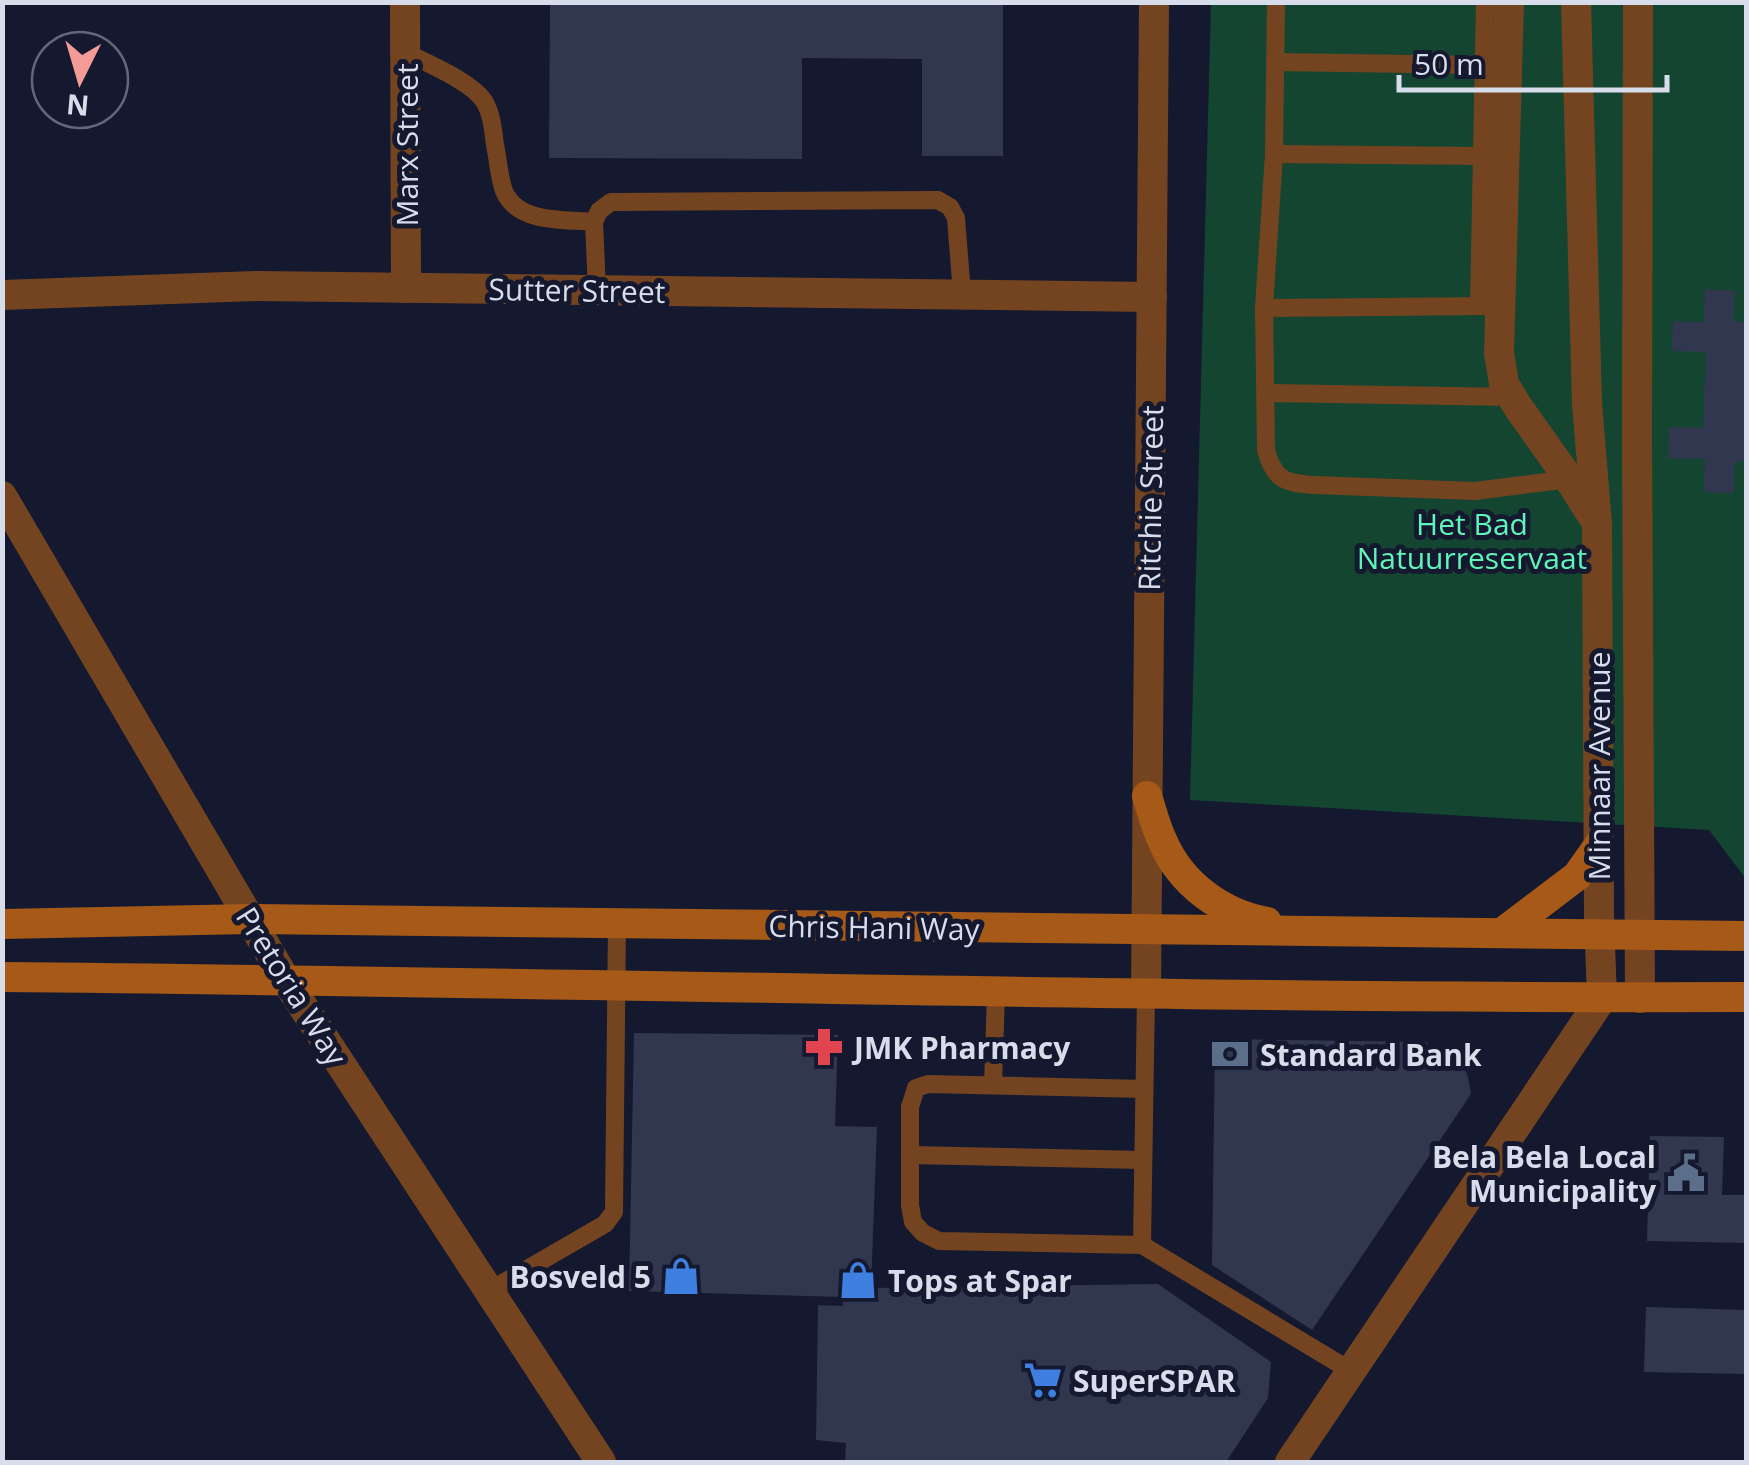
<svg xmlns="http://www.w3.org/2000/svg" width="1749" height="1465" font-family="'Open Sans',sans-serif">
	<rect width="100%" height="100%" fill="#14192f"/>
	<polygon fill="#144531" points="1211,3 1746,3 1746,879 1709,830 1190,800"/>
	<g fill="#323750">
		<polygon points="550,2 1003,2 1003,156 922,156 922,59 802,58 802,159 549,158"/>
		<polygon points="1705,289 1735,291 1733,321 1746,322 1746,461 1735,461 1734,493 1704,492 1705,459 1668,458 1669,427 1703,428 1706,352 1672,351 1673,321 1704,322"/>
		<polygon points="634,1033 838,1035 835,1126 877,1127 871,1288 1158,1284 1271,1362 1268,1398 1226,1462 845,1462 846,1443 816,1440 818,1305 843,1306 842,1297 629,1291"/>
		<polygon points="1215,1039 1427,1042 1429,1054 1453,1056 1463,1064 1468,1077 1471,1094 1312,1330 1212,1265"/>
		<polygon points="1650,1136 1724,1137 1722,1195 1746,1195 1746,1243 1647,1241"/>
		<polygon points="1646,1307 1746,1310 1746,1374 1644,1372"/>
	</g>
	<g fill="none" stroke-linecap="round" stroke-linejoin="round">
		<g stroke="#744420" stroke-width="18">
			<path d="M1276,2L1274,154L1264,308L1266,450C1274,480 1285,483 1314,485L1475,491L1569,479"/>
			<path d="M405,52C426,63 471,81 484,101C492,114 493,130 495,145C498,159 499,177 504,191C518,224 564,219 594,222"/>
			<polyline points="1275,62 1482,65"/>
			<polyline points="1274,154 1481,156"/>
			<polyline points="597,290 594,222 599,211 611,202 938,200 950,207 956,218 962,294"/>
			<polyline points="1479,305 1485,2"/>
			<polyline points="1264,308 1489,306"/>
			<polyline points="1266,393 1512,397"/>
			<polyline points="993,1085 996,993"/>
			<polyline points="1144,1089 928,1084 916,1088 910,1107 910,1205 913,1222 923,1233 939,1241 1142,1245 1351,1371"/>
			<polyline points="911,1155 1142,1160"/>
			<polyline points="1142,1245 1146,994"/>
			<polyline points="489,1291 605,1224 614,1212 617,924"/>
		</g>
		<g stroke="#744420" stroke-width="30">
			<polyline points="405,2 406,288"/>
			<polyline points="1509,2 1499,353 1504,384 1518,407 1569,479 1593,517"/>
			<polyline points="1638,2 1637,438 1640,998"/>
			<polyline points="2,295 256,286 1152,297"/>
			<polyline points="2,496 285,979 601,1462"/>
			<polyline points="1146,994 1154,2"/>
			<polyline points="1290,1462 1602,998 1599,917 1597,524 1587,403 1576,2"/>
		</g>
		<g stroke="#a75a17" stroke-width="30">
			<path d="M1147,796C1152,811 1156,828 1163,842C1181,884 1222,914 1267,922"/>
			<polyline points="2,924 250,919 1746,936"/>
			<polyline points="1503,932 1577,876 1599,845"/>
			<path d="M2,977C584,982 1165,999 1746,997"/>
		</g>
	</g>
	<defs>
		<g id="pharmacy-bare" transform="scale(3)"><path d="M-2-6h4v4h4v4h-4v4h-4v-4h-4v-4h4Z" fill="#e0444e" stroke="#14192f" stroke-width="2.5" paint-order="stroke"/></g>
		<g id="bank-bare" transform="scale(3)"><path d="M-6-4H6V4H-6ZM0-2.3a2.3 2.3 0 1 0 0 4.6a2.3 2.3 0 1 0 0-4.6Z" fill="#5c6f8a" stroke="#14192f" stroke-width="2.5" paint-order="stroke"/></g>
		<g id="civic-bare" transform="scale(3)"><path d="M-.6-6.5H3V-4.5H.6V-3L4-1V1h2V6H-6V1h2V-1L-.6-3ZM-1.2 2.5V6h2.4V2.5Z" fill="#5c6f8a" stroke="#14192f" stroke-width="2.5" paint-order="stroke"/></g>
		<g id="shop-bare" transform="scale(3)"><path d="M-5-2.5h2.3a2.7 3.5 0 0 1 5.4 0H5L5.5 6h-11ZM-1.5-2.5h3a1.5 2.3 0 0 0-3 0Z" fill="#3f7fe0" stroke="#14192f" stroke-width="2.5" paint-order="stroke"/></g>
		<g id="supermarket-bare" transform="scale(3)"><path d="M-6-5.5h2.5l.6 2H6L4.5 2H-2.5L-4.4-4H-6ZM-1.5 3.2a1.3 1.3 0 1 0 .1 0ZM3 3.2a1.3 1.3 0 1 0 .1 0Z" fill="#3f7fe0" stroke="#14192f" stroke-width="2.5" paint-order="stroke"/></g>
	</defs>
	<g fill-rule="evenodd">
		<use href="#pharmacy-bare" x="824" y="1047"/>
		<use href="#bank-bare" x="1230" y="1054"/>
		<use href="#civic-bare" x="1686" y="1173"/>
		<use href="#shop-bare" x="681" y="1276"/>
		<use href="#shop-bare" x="858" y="1280"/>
		<use href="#supermarket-bare" x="1043" y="1380"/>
	</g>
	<g text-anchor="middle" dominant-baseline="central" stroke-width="10" stroke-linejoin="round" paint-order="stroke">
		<g font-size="30" fill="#d8ddec" stroke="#14192f">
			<text transform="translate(406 145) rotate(-90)">Marx Street</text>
			<text transform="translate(577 290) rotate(1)">Sutter Street</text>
			<text transform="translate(1150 498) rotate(-89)">Ritchie Street</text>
			<text transform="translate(1598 766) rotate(-90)">Minnaar Avenue</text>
			<text transform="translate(874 927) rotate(1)">Chris Hani Way</text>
			<text transform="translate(292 986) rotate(58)">Pretoria Way</text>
		</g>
		<g font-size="30" fill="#5ff4b8" stroke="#14192f">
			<text x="1472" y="523">Het Bad<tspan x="1472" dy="34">Natuurreservaat</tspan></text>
		</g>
		<g font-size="30" font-weight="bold" fill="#d8ddec" stroke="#14192f" text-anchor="start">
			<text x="854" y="1047">JMK Pharmacy</text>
			<text x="1260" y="1054">Standard Bank</text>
			<text x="1656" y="1156" text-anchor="end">Bela Bela Local<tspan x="1656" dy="34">Municipality</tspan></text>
			<text x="651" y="1276" text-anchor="end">Bosveld 5</text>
			<text x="888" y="1280">Tops at Spar</text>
			<text x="1073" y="1380">SuperSPAR</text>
		</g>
	</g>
	<rect width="1749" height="1465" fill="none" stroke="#d8ddec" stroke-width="10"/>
	<g transform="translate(80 80) rotate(185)"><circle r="48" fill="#14192f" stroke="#62677b" stroke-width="2.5"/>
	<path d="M0-8L18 38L0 25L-18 38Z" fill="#f59b97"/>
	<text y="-15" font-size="28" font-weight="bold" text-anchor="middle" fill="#d8ddec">N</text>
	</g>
	<path d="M1399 75v15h268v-15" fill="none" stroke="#d8ddec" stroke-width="5"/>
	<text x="1414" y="75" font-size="30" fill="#d8ddec" stroke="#14192f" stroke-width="8" paint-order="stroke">50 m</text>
</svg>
